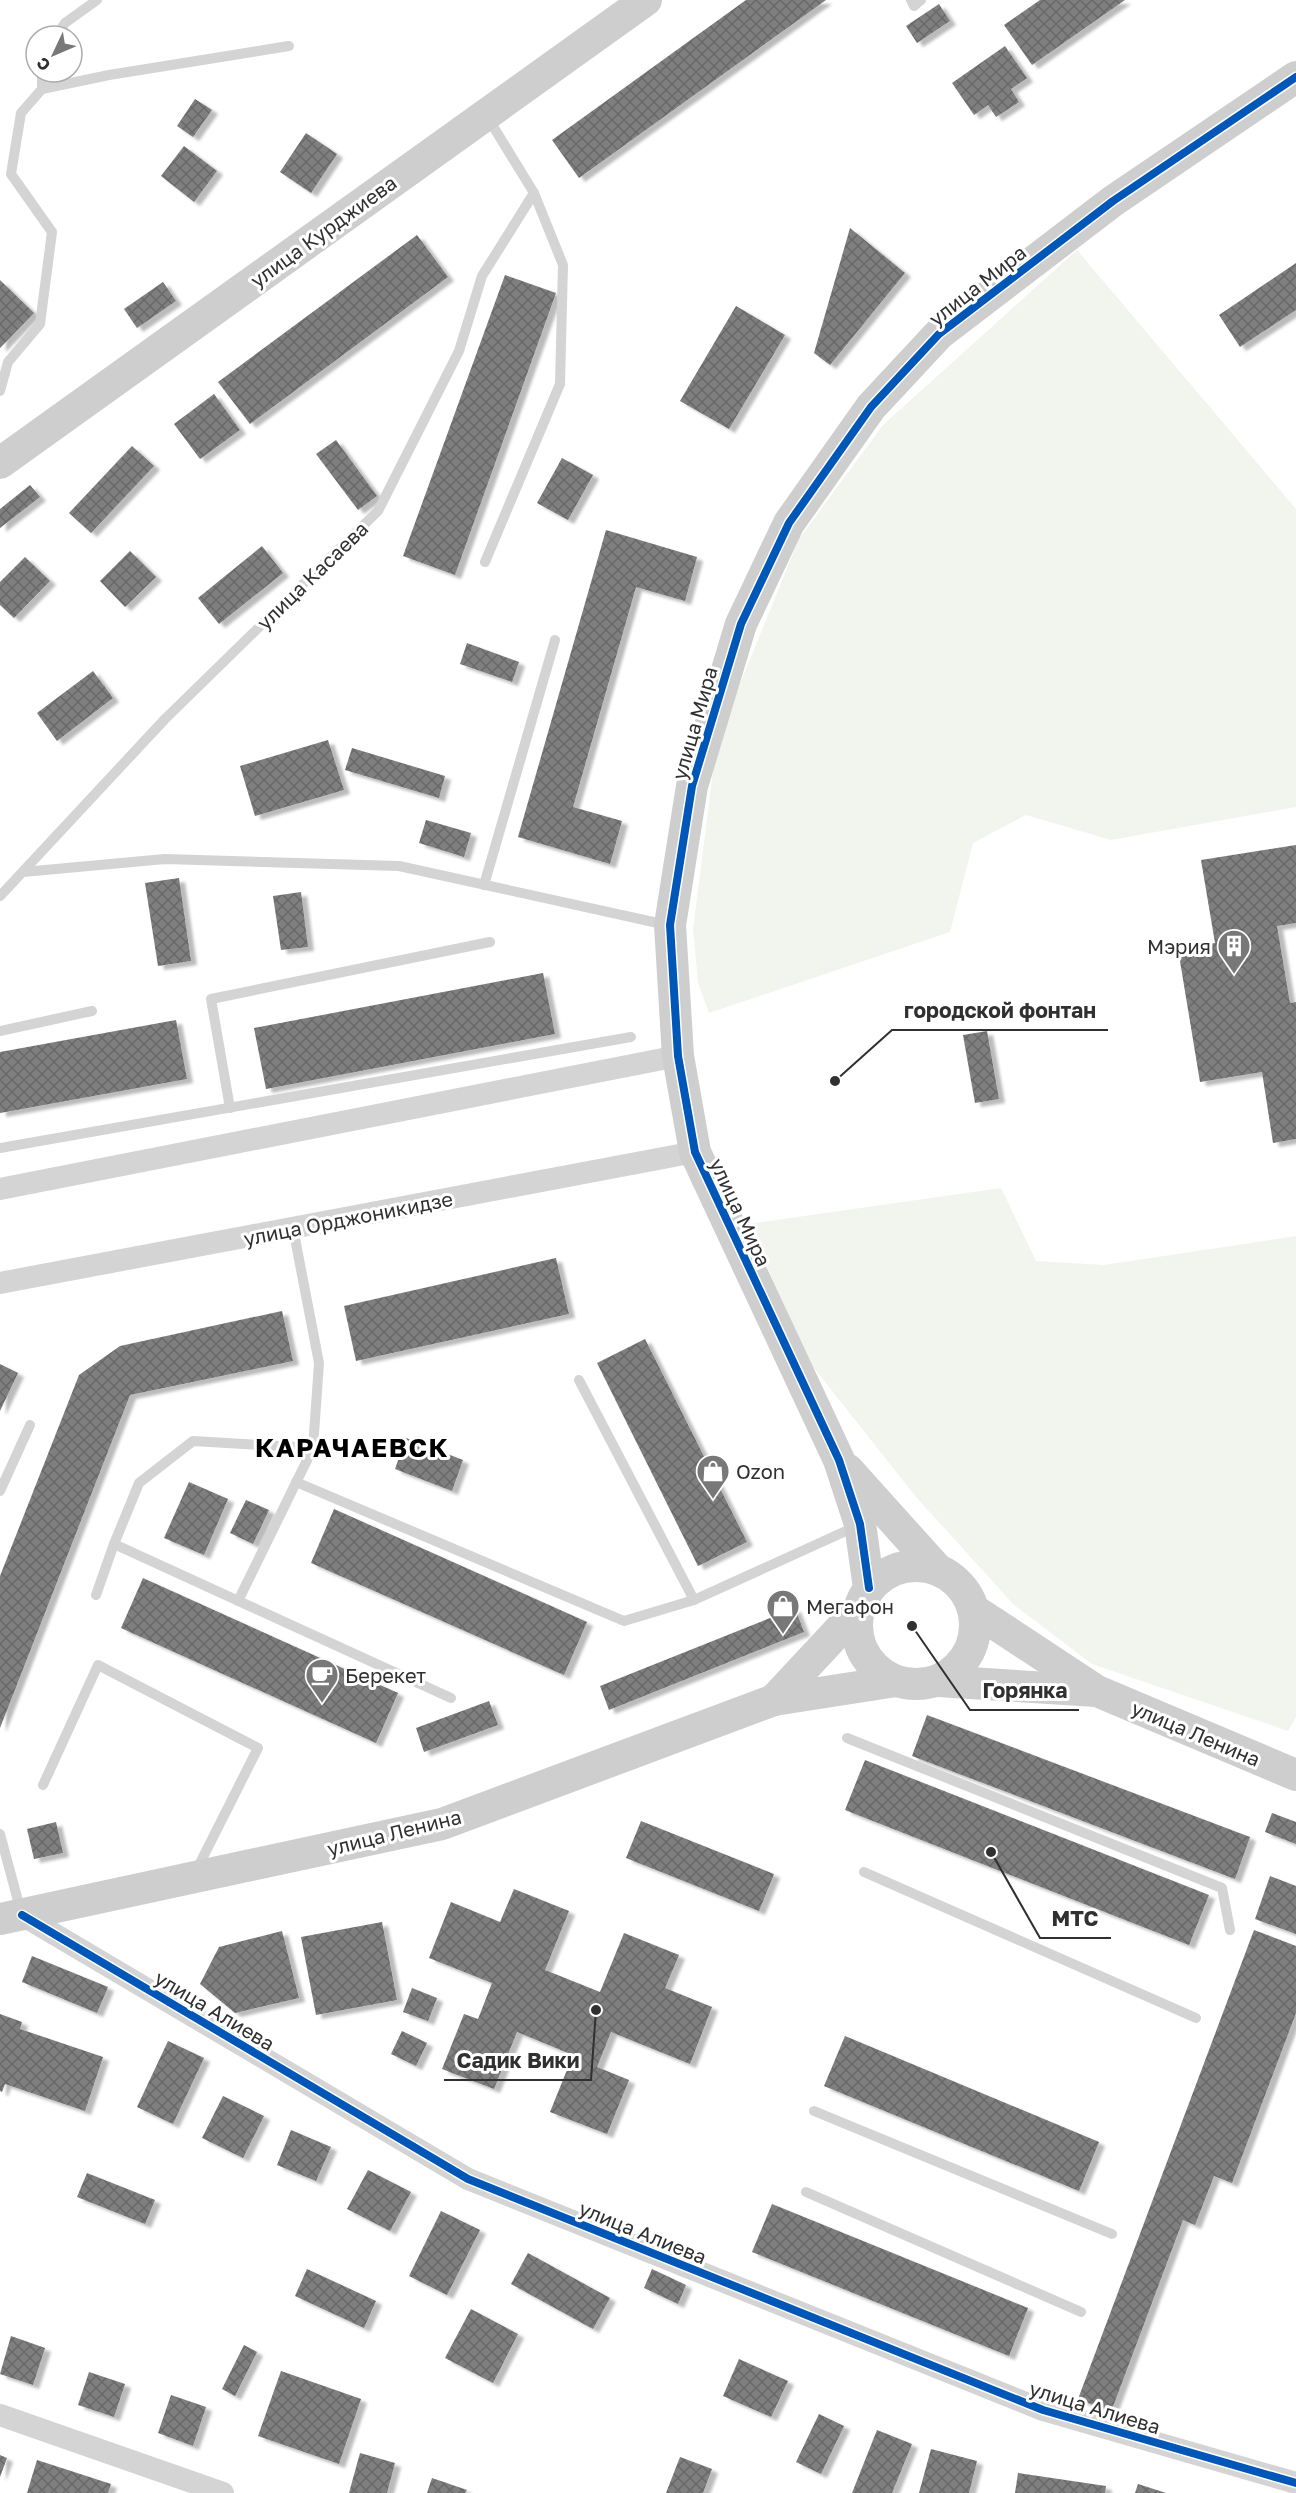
<svg xmlns="http://www.w3.org/2000/svg" width="1296" height="2493" font-family="'Golos Text',sans-serif">
	<defs>
		<pattern id="building-cross-hatch" width="8" height="8" patternUnits="userSpaceOnUse" patternTransform="scale(1.5)"><rect width="8" height="8" fill="#7f7f7f"/><path d="M0 0l8 8M0 8l8-8" fill="none" stroke="#686868"/></pattern>
		<filter id="shadow"><feDropShadow dx="6" dy="4" stdDeviation="1.5" flood-color="#0004"/></filter>
	</defs>
	<rect width="100%" height="100%" fill="#fff"/>
	<g fill="#f2f5ed">
		<polygon points="1077,250 1296,509 1296,807 1111,840 1026,815 973,843 950,932 709,1013 698,983 693,929 717,740 799,539 883,425"/>
		<polygon points="1001,1188 1036,1261 1104,1265 1296,1236 1296,1717 1288,1731 1092,1664 1014,1605 916,1497 810,1363 748,1224"/>
	</g>
	<g fill="url(#building-cross-hatch)" filter="url(#shadow)">
		<polygon points="746,0 826,0 579,178 552,140"/>
		<polygon points="1040,0 1125,0 1032,65 1004,25"/>
		<polygon points="939,4 950,21 917,43 906,26"/>
		<polygon points="1005,46 1027,78 1011,89 1019,102 996,117 988,105 974,115 952,83"/>
		<polygon points="195,99 212,110 193,137 177,126"/>
		<polygon points="306,133 337,154 311,193 280,172"/>
		<polygon points="184,146 217,171 194,202 161,176"/>
		<polygon points="850,228 905,273 830,365 814,353"/>
		<polygon points="417,235 448,277 250,424 218,382"/>
		<polygon points="1296,263 1296,310 1240,347 1219,315"/>
		<polygon points="505,275 556,293 455,575 403,556"/>
		<polygon points="0,280 34,313 0,348"/>
		<polygon points="163,282 176,301 137,328 124,309"/>
		<polygon points="736,306 785,335 729,429 680,401"/>
		<polygon points="214,394 240,430 200,459 174,424"/>
		<polygon points="336,440 377,496 358,510 316,454"/>
		<polygon points="132,446 154,466 91,533 69,513"/>
		<polygon points="562,458 593,475 568,520 537,503"/>
		<polygon points="30,485 40,497 0,528 0,509"/>
		<polygon points="606,530 697,557 685,601 636,587 573,807 622,821 610,864 518,837"/>
		<polygon points="262,546 283,573 219,624 198,598"/>
		<polygon points="130,551 156,577 125,607 100,581"/>
		<polygon points="25,557 50,581 14,618 0,605 0,582"/>
		<polygon points="467,643 519,662 512,682 460,664"/>
		<polygon points="93,671 113,698 57,741 37,713"/>
		<polygon points="328,740 344,790 255,816 240,766"/>
		<polygon points="352,748 445,776 439,798 345,770"/>
		<polygon points="426,820 471,833 464,857 419,843"/>
		<polygon points="1296,845 1296,923 1277,926 1290,1003 1296,1002 1296,1139 1273,1143 1262,1072 1200,1082 1178,949 1215,943 1201,860"/>
		<polygon points="179,878 191,961 158,966 145,883"/>
		<polygon points="301,892 308,947 281,950 273,896"/>
		<polygon points="543,973 555,1034 266,1089 254,1028"/>
		<polygon points="176,1020 187,1079 0,1113 0,1052"/>
		<polygon points="987,1031 999,1099 975,1103 963,1035"/>
		<polygon points="556,1258 569,1314 356,1361 344,1306"/>
		<polygon points="282,1311 293,1361 130,1395 0,1728 0,1576 79,1375 120,1346"/>
		<polygon points="645,1339 747,1542 698,1566 597,1363"/>
		<polygon points="0,1364 18,1373 0,1411"/>
		<polygon points="406,1438 463,1460 452,1491 395,1469"/>
		<polygon points="189,1482 228,1499 204,1555 164,1538"/>
		<polygon points="246,1500 269,1510 253,1544 230,1533"/>
		<polygon points="334,1509 587,1622 564,1675 311,1563"/>
		<polygon points="143,1578 398,1693 376,1743 121,1628"/>
		<polygon points="795,1608 804,1632 609,1710 600,1686"/>
		<polygon points="489,1701 498,1725 424,1752 416,1728"/>
		<polygon points="927,1715 1250,1837 1235,1879 912,1756"/>
		<polygon points="865,1760 1209,1895 1189,1945 845,1810"/>
		<polygon points="1272,1813 1296,1822 1296,1844 1265,1832"/>
		<polygon points="641,1821 774,1874 759,1911 626,1858"/>
		<polygon points="56,1822 63,1853 34,1859 27,1829"/>
		<polygon points="1270,1876 1296,1886 1296,1934 1255,1919"/>
		<polygon points="514,1889 569,1911 545,1970 600,1992 624,1933 679,1955 665,1988 712,2007 690,2064 611,2032 597,2067 629,2080 607,2134 550,2112 573,2055 517,2032 494,2089 442,2069 464,2014 478,2019 492,1983 429,1958 451,1902 500,1922"/>
		<polygon points="382,1922 397,2000 316,2015 301,1937"/>
		<polygon points="1254,1930 1296,1946 1296,2013 1232,2183 1214,2176 1195,2225 1183,2220 1111,2412 1078,2399"/>
		<polygon points="282,1931 299,1998 235,2013 200,1984 219,1947"/>
		<polygon points="32,1956 108,1987 97,2013 22,1982"/>
		<polygon points="412,1988 437,1998 428,2021 403,2012"/>
		<polygon points="0,2014 22,2022 20,2029 103,2057 85,2111 5,2084 2,2092 0,2091"/>
		<polygon points="402,2031 427,2043 416,2066 391,2054"/>
		<polygon points="845,2036 1099,2142 1079,2191 824,2086"/>
		<polygon points="168,2041 204,2058 173,2124 137,2107"/>
		<polygon points="223,2096 264,2116 243,2158 202,2138"/>
		<polygon points="291,2130 331,2147 316,2181 277,2165"/>
		<polygon points="368,2170 411,2192 390,2231 347,2209"/>
		<polygon points="87,2173 155,2200 145,2224 77,2197"/>
		<polygon points="772,2204 1028,2308 1009,2356 752,2252"/>
		<polygon points="441,2211 480,2230 447,2295 409,2276"/>
		<polygon points="528,2253 610,2298 593,2329 511,2284"/>
		<polygon points="307,2269 376,2301 364,2328 295,2296"/>
		<polygon points="652,2269 686,2285 678,2304 644,2288"/>
		<polygon points="471,2309 518,2334 493,2383 445,2358"/>
		<polygon points="11,2336 45,2348 33,2385 0,2374"/>
		<polygon points="244,2345 257,2352 235,2396 222,2389"/>
		<polygon points="739,2359 788,2381 771,2417 723,2396"/>
		<polygon points="281,2371 361,2399 339,2464 258,2436"/>
		<polygon points="89,2372 125,2384 114,2417 78,2405"/>
		<polygon points="171,2395 206,2407 193,2446 158,2433"/>
		<polygon points="819,2414 844,2426 821,2474 796,2462"/>
		<polygon points="877,2430 912,2444 892,2493 852,2493"/>
		<polygon points="931,2449 977,2461 969,2493 919,2493"/>
		<polygon points="360,2453 395,2463 387,2493 349,2493"/>
		<polygon points="0,2455 7,2458 0,2477"/>
		<polygon points="680,2457 712,2469 703,2493 666,2493"/>
		<polygon points="37,2460 111,2484 108,2493 27,2493"/>
		<polygon points="1018,2473 1106,2486 1105,2493 1015,2493"/>
		<polygon points="432,2478 467,2490 465,2493 427,2493"/>
		<polygon points="1138,2484 1166,2493 1135,2493"/>
	</g>
	<g fill="none" stroke-linecap="round" stroke-linejoin="round">
		<g stroke="#d4d4d4" stroke-width="10">
			<polyline points="911,0 914,6 921,0"/>
			<polyline points="56,36 65,23 97,0"/>
			<polyline points="42,72 42,89"/>
			<polyline points="0,391 8,362 40,324 52,232 11,174 21,113 42,89 109,75 289,46"/>
			<polyline points="485,562 560,384 563,265 534,193"/>
			<polyline points="23,872 165,859 399,866 667,925"/>
			<polyline points="484,885 555,640"/>
			<polyline points="0,896 165,719 378,511 459,351 482,276 534,193 488,118"/>
			<polyline points="0,1031 92,1011"/>
			<polyline points="230,1108 211,999 490,942"/>
			<polyline points="0,1148 631,1037"/>
			<polyline points="293,1228 319,1363 313,1448"/>
			<polyline points="579,1380 694,1600"/>
			<polyline points="296,1482 624,1621 694,1600 857,1526"/>
			<polyline points="0,1491 30,1425"/>
			<polyline points="96,1595 114,1544"/>
			<polyline points="238,1601 313,1448 193,1441 139,1483 114,1544 451,1698"/>
			<polyline points="847,1738 1222,1888 1230,1930"/>
			<polyline points="43,1785 98,1665 258,1748 195,1873"/>
			<polyline points="0,1834 21,1912"/>
			<polyline points="864,1872 1196,2018"/>
			<polyline points="814,2111 1112,2234"/>
			<polyline points="806,2192 1081,2312"/>
		</g>
		<g stroke="#d4d4d4" stroke-width="22">
			<polyline points="0,1189 678,1056"/>
			<polyline points="0,1283 695,1152"/>
			<polyline points="22,1915 468,2179 1043,2410 1296,2483"/>
			<polyline points="0,2415 223,2493"/>
		</g>
		<g stroke="#cecece" stroke-width="32">
			<polyline points="0,463 646,0"/>
			<polyline points="848,1470 938,1570"/>
			<circle cx="916" cy="1625" r="59"/>
			<polyline points="869,1588 860,1524 839,1460 695,1152 678,1056 670,925 692,786 741,624 789,523 871,407 939,334 1113,201 1296,77"/>
			<polyline points="974,1610 1097,1691 1296,1775"/>
			<polyline points="938,1681 1096,1691"/>
			<polyline points="774,1700 858,1610"/>
			<polyline points="0,1919 442,1824 774,1700 896,1681"/>
		</g>
		<g stroke="#fff" stroke-width="11">
			<g id="cycleway">
				<polyline points="869,1588 860,1524 839,1460 695,1152 678,1056 670,925 692,786 741,624 789,523 871,407 939,334 1113,201 1296,77"/>
				<polyline points="22,1915 468,2179 1043,2410 1296,2483"/>
			</g>
		</g>
		<use href="#cycleway" stroke="#0057b8" stroke-width="8"/>
	</g>
	<defs>
		<g id="building-pin" transform="scale(1.725)"><path d="M0 17L-7.5 6A9.5 9.5 0 1 1 7.5 6Z" fill="#787878" stroke="#fff"/><path d="M-4-6H4V6H1V3H-1V6H-4ZM-2.5-4.3h1.7v1.8h-1.7ZM.8-4.3h1.7v1.8H.8ZM-2.5-1h1.7V.8h-1.7ZM.8-1h1.7V.8H.8Z" fill="#fff"/></g>
		<g id="shop-pin" transform="scale(1.725)"><path d="M0 17L-7.5 6A9.5 9.5 0 1 1 7.5 6Z" fill="#787878" stroke="#fff"/><path d="M-5-2.5h2.3a2.7 3.5 0 0 1 5.4 0H5L5.5 6h-11ZM-1.5-2.5h3a1.5 2.3 0 0 0-3 0Z" fill="#fff"/></g>
		<g id="cafe-pin" transform="scale(1.725)"><path d="M0 17L-7.5 6A9.5 9.5 0 1 1 7.5 6Z" fill="#787878" stroke="#fff"/><path d="M-5.5-4.5H6V0H3Q3 3.5 0 3.5H-2.5Q-5.5 3.5-5.5 0ZM3-3.2v2h1.7v-2ZM-6 4.5H4V6H-6Z" fill="#fff"/></g>
	</defs>
	<g fill-rule="evenodd">
		<use href="#building-pin" x="1234" y="946"/>
		<use href="#shop-pin" x="713" y="1471"/>
		<use href="#shop-pin" x="783" y="1606"/>
		<use href="#cafe-pin" x="322" y="1675"/>
	</g>
	<g text-anchor="middle" dominant-baseline="central" stroke-width="6" stroke-linejoin="round" paint-order="stroke">
		<g font-size="20" fill="#303030" stroke="#fff">
			<text transform="translate(323 231) rotate(-36)">улица Курджиева</text>
			<text transform="translate(977 285) rotate(-38)">улица Мира</text>
			<text transform="translate(312 575) rotate(-44)">улица Касаева</text>
			<text transform="translate(694 723) rotate(-74)">улица Мира</text>
			<text transform="translate(741 1212) rotate(65)">улица Мира</text>
			<text transform="translate(348 1218) rotate(-11)">улица Орджоникидзе</text>
			<text transform="translate(1196 1733) rotate(23)">улица Ленина</text>
			<text transform="translate(394 1832) rotate(-14)">улица Ленина</text>
			<text transform="translate(215 2010) rotate(31)">улица Алиева</text>
			<text transform="translate(643 2232) rotate(22)">улица Алиева</text>
			<text transform="translate(1095 2407) rotate(17)">улица Алиева</text>
		</g>
		<g font-size="20" fill="#303030" stroke="#fff" text-anchor="start">
			<text x="1211" y="946" text-anchor="end">Мэрия</text>
			<text x="736" y="1471">Ozon</text>
			<text x="806" y="1606">Мегафон</text>
			<text x="345" y="1675">Берекет</text>
		</g>
		<g font-size="26" font-weight="bold" letter-spacing="1.5" fill="#000" stroke="#fff">
			<text x="352" y="1447">КАРАЧАЕВСК</text>
		</g>
	</g>
	<path fill="none" stroke="#303030" stroke-width="2" d="M835 1081L892 1030H1108M912 1626L970 1710H1079M991 1852L1040 1938H1111M596 2010L591 2080H444"/>
	<g fill="#303030" stroke="#fff" stroke-width="2">
		<circle cx="835" cy="1081" r="6"/>
		<circle cx="912" cy="1626" r="6"/>
		<circle cx="991" cy="1852" r="6"/>
		<circle cx="596" cy="2010" r="6"/>
	</g>
	<g font-size="21" text-anchor="middle" font-weight="bold" fill="#303030" stroke="#fff" stroke-width="6" stroke-linejoin="round" paint-order="stroke">
		<text x="1000" y="1018">городской фонтан</text>
		<text x="1025" y="1698">Горянка</text>
		<text x="1075" y="1926">МТС</text>
		<text x="518" y="2068">Садик Вики</text>
	</g>
	<g transform="translate(54 54) rotate(226)"><circle r="28" fill="#ffffff" stroke="#acacac" stroke-width="1.5"/>
	<path d="M0-4.5L10 22L0 15L-10 22Z" fill="#787878"/>
	<text y="-9" font-size="16" font-weight="bold" text-anchor="middle" fill="#303030">С</text>
	</g>
</svg>
